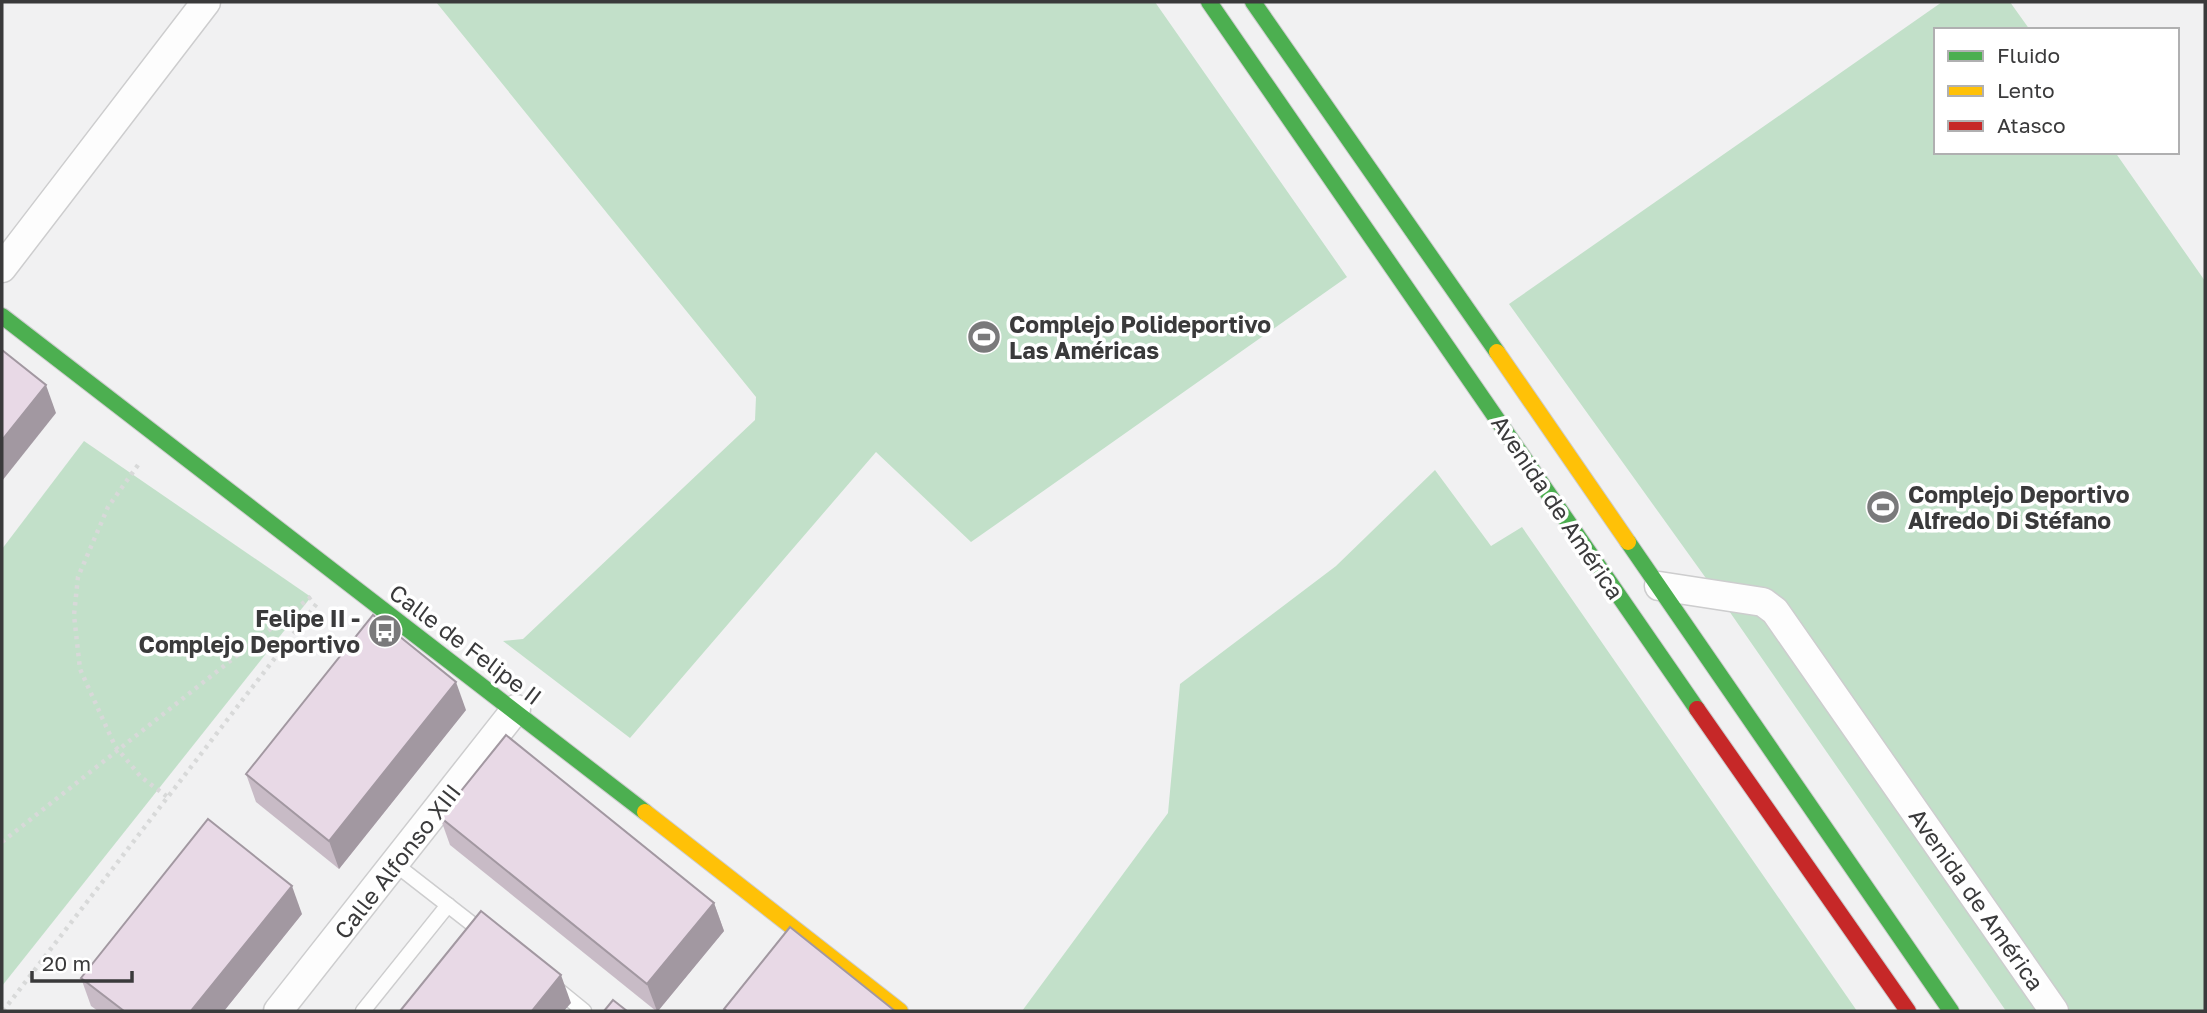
<svg xmlns="http://www.w3.org/2000/svg" width="2207" height="1013" font-family="'Golos Text',sans-serif">
	<rect width="100%" height="100%" fill="#f1f1f2"/>
	<g fill="#c2e0c9">
		<polygon points="436,2 1155,2 1347,277 971,542 876,452 630,738 503,641 523,639 755,420 756,397"/>
		<polygon points="1942,2 2010,2 2030,30 1936,30 1936,152 2115,152 2205,281 2205,1011 2006,1011 1718,595 1509,304"/>
		<polygon points="84,441 311,597 2,986 2,549"/>
		<polygon points="1435,470 1491,546 1522,527 1857,1011 1022,1011 1168,813 1180,684 1336,566"/>
	</g>
	<g fill="none" stroke-linecap="round" stroke-linejoin="round">
		<g stroke="#cdcdce" stroke-width="17">
			<g id="lane">
				<polyline points="395,864 485,934"/>
				<polyline points="557,989 584,1011"/>
				<polyline points="363,1011 448,905"/>
			</g>
		</g>
		<g stroke="#cdcdce" stroke-width="31">
			<g id="street">
				<polyline points="2,268 206,2"/>
				<polyline points="1659,586 1763,602 1775,611 2054,1011"/>
				<polyline points="278,1011 516,709"/>
			</g>
		</g>
		<g stroke="#cdcdce" stroke-width="18">
			<g id="fast">
				<polyline points="1209,2 1697,709"/>
				<polyline points="1253,2 1497,352"/>
				<polyline points="2,316 645,812"/>
				<polyline points="1628,542 1951,1011"/>
			</g>
		</g>
		<g stroke="#cdcdce" stroke-width="18">
			<g id="slow">
				<polyline points="1497,352 1628,542"/>
				<polyline points="645,812 900,1011"/>
			</g>
		</g>
		<g stroke="#cdcdce" stroke-width="18">
			<polyline id="jam" points="1697,709 1908,1011"/>
		</g>
		<g stroke="#d8d9d9" stroke-width="4.5" stroke-dasharray="3.5 5" stroke-linecap="butt">
			<polyline points="138,465 108,507 78,577 74,615 80,669 115,746 141,777 169,798"/>
			<polyline points="2,842 312,596"/>
			<polyline points="3,1011 318,602"/>
		</g>
		<use href="#lane" stroke="#fdfdfd" stroke-width="14"/>
		<use href="#street" stroke="#fdfdfd" stroke-width="28"/>
		<use href="#fast" stroke="#4caf50" stroke-width="16"/>
		<use href="#slow" stroke="#ffc107" stroke-width="16"/>
		<use href="#jam" stroke="#c62828" stroke-width="16"/>
	</g>
	<g fill="#c8bbc6">
		<polygon points="466,710 339,869 256,802 246,774"/>
		<polygon points="440,817 714,903 724,931 658,1011 656,1011 450,845"/>
		<polygon points="302,914 224,1011 98,1011 91,1006 81,978"/>
	</g>
	<g fill="#a298a1">
		<polygon points="46,385 56,413 2,481 2,440"/>
		<polygon points="456,682 466,710 339,869 329,841"/>
		<polygon points="292,886 302,914 224,1011 191,1011"/>
		<polygon points="714,903 724,931 658,1011 657,1011 647,984"/>
		<polygon points="561,975 571,1003 564,1011 532,1011"/>
	</g>
	<g fill="#e8d9e6" stroke="#a298a1" stroke-width="2">
		<polygon points="2,350 46,385 2,440"/>
		<polygon points="373,615 456,682 329,841 246,774"/>
		<polygon points="506,735 714,903 647,984 440,817"/>
		<polygon points="208,819 292,886 191,1011 124,1011 81,978"/>
		<polygon points="481,911 561,975 532,1011 400,1011"/>
		<polygon points="790,927 895,1011 727,1011 724,1009"/>
		<polygon points="613,1000 627,1011 604,1011"/>
	</g>
	<defs>
		<g id="stadium-disc" transform="scale(1.75)"><circle r="9.5" fill="#7a7a7b" stroke="#fff"/><path d="M0-5a6.5 5 0 1 0 0 10a6.5 5 0 1 0 0-10ZM-3.5-1.8h7v3.6h-7Z" fill="#fff"/></g>
		<g id="bus-disc" transform="scale(1.75)"><circle r="9.5" fill="#7a7a7b" stroke="#fff"/><path d="M-5-6H5V4H4V6H2V4H-2V6H-4V4H-5ZM-3.5-4V0h7V-4ZM-3.5 1.2v1.5H-2V1.2ZM2 1.2v1.5H3.5V1.2Z" fill="#fff"/></g>
	</defs>
	<g fill-rule="evenodd">
		<use href="#stadium-disc" x="984" y="337"/>
		<use href="#stadium-disc" x="1883" y="507"/>
		<use href="#bus-disc" x="385" y="631"/>
	</g>
	<g text-anchor="middle" dominant-baseline="central" stroke-width="7" stroke-linejoin="round" paint-order="stroke">
		<g font-size="23" font-weight="bold" fill="#3a3a3b" stroke="#fff" text-anchor="start">
			<text x="1009" y="324">Complejo Polideportivo<tspan x="1009" dy="26">Las Américas</tspan></text>
			<text x="1908" y="494">Complejo Deportivo<tspan x="1908" dy="26">Alfredo Di Stéfano</tspan></text>
			<text x="360" y="618" text-anchor="end">Felipe II -<tspan x="360" dy="26">Complejo Deportivo</tspan></text>
		</g>
		<g font-size="23" fill="#3a3a3b" stroke="#fff">
			<text transform="translate(1558 507) rotate(56)">Avenida de América</text>
			<text transform="translate(466 644) rotate(37)">Calle de Felipe II</text>
			<text transform="translate(397 861) rotate(-52)">Calle Alfonso XIII</text>
			<text transform="translate(1977 899) rotate(55)">Avenida de América</text>
		</g>
	</g>
	<rect width="2207" height="1013" fill="none" stroke="#3a3a3b" stroke-width="7"/>
	<rect x="1934" y="28" width="245" height="126" fill="#ffffff" stroke="#b0b0b1" stroke-width="2"/>
	<rect x="1948" y="51" width="35" height="10" fill="#4caf50" stroke="#b0b0b1" stroke-width="2"/>
	<text x="1997" y="63" font-size="21" fill="#3a3a3b">Fluido</text>
	<rect x="1948" y="86" width="35" height="10" fill="#ffc107" stroke="#b0b0b1" stroke-width="2"/>
	<text x="1997" y="98" font-size="21" fill="#3a3a3b">Lento</text>
	<rect x="1948" y="121" width="35" height="10" fill="#c62828" stroke="#b0b0b1" stroke-width="2"/>
	<text x="1997" y="133" font-size="21" fill="#3a3a3b">Atasco</text>
	<path d="M32 971v10h100v-10" fill="none" stroke="#3a3a3b" stroke-width="3.5"/>
	<text x="42" y="971" font-size="21" fill="#3a3a3b" stroke="#ffffff" stroke-width="5" paint-order="stroke">20 m</text>
</svg>
